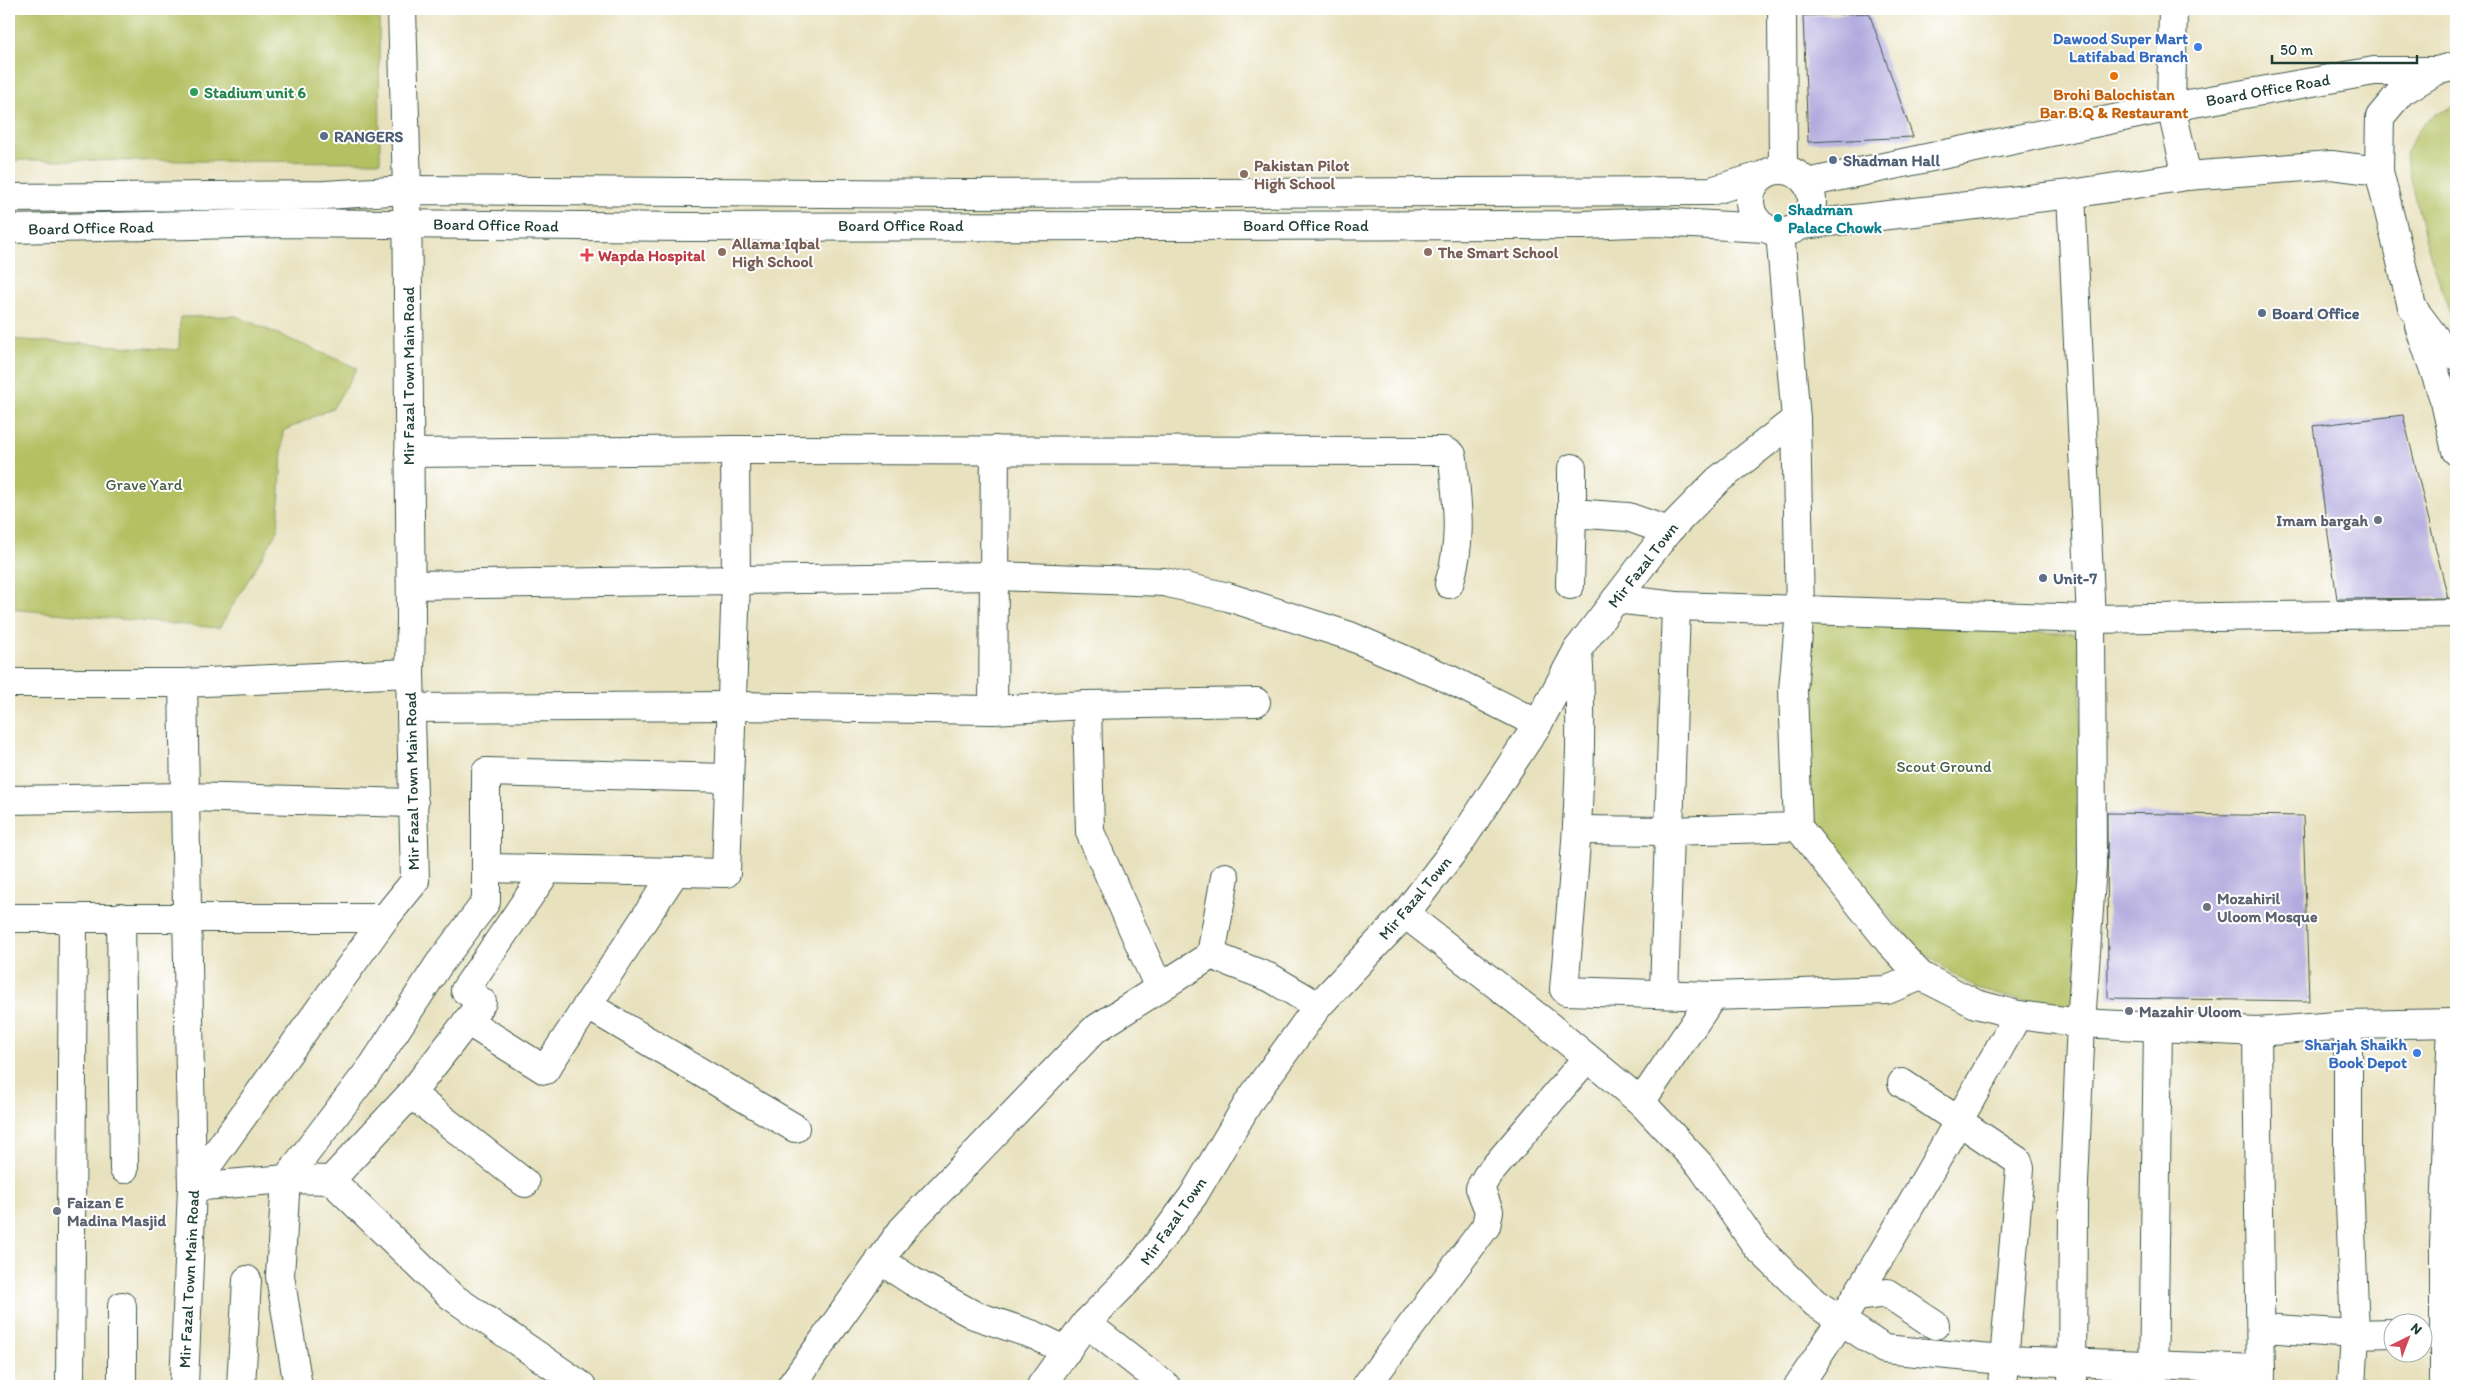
<svg xmlns="http://www.w3.org/2000/svg" width="2465" height="1395" font-family="Itim,sans-serif">
	<rect width="100%" height="100%" fill="#fff"/>
	<filter id="ink" filterUnits="userSpaceOnUse"><feTurbulence type="fractalNoise" baseFrequency=".02" numOctaves="2"/><feDisplacementMap in="SourceGraphic" scale="10" xChannelSelector="R" yChannelSelector="G"/><feConvolveMatrix kernelMatrix="1 2 1 2 8 2 1 2 1" color-interpolation-filters="sRGB"/></filter>
	<filter id="wash" filterUnits="userSpaceOnUse"><feTurbulence type="fractalNoise" baseFrequency=".0096" numOctaves="4" result="noise"/><feDisplacementMap in="SourceGraphic" scale="20" xChannelSelector="R" yChannelSelector="G"/><feGaussianBlur stdDeviation="1.12" result="paint"/><feColorMatrix in="noise" values="0 0 0 0 0 0 0 0 0 0 0 0 0 0 0 0 0 1.4 0 .05"/><feComposite in="paint" operator="in"/></filter>
	<g filter="url(#wash)">
		<rect width="100%" height="100%" fill="#e8e1bd"/>
		<g fill="#b4c163" stroke="#6a7f4c">
			<polygon points="9,9 379,9 380,162 9,160"/>
			<path d="M2456,106V332L2426,242L2405,154C2418,129 2427,113 2456,106Z"/>
			<polygon points="236,316 357,368 333,408 283,431 278,531 219,628 9,609 9,339 179,350 180,317"/>
			<polygon points="1803,621 2082,634 2075,1011 2023,1001 1977,989 1923,953 1862,887 1810,812"/>
		</g>
		<g id="blocks">
			<g fill="#b2aade">
				<polygon points="1869,13 1913,137 1808,142 1803,16"/>
				<polygon points="2403,415 2448,598 2337,599 2313,426"/>
				<polygon points="2107,813 2303,816 2309,1001 2108,998"/>
			</g>
		</g>
	</g>
	<g filter="url(#ink)">
		<use href="#blocks" fill-opacity="0" stroke="#3d5649" stroke-width="1"/>
		<g fill="none" stroke-linecap="round" stroke-linejoin="round">
			<g stroke="#3d5649" stroke-width="30">
				<g id="minor">
					<polyline points="1782,9 1783,169"/>
					<polyline points="2173,9 2171,107 2187,176"/>
					<circle cx="1781" cy="201" r="31"/>
					<polyline points="1807,183 2171,107 2374,71 2436,71"/>
					<polyline points="2071,194 2091,619 2092,866 2081,1023 2073,1205 2072,1386"/>
					<polyline points="9,198 325,195 407,190 964,194 1711,191 1761,176"/>
					<polyline points="1802,225 2071,194 2187,176 2331,165 2379,171"/>
					<polyline points="9,229 283,223 690,227 1583,225 1657,222 1764,228"/>
					<polyline points="1780,233 1796,419 1800,611 1793,690 1798,827 1890,943 1921,976 1976,1004 2018,1015 2081,1023 2257,1032 2348,1025 2456,1023"/>
					<polyline points="995,450 993,710 1087,705 1090,832 1159,988"/>
					<path d="M409,453L735,450L1444,451L1452,455L1453,459C1457,503 1463,540 1449,584"/>
					<polyline points="1572,468 1572,513"/>
					<polyline points="411,585 994,576 1164,582 1228,597 1350,636 1449,679 1538,724"/>
					<polyline points="1570,585 1572,513 1628,517 1668,531"/>
					<polyline points="1616,599 1676,606 2091,619 2456,613"/>
					<path d="M1578,649C1585,763 1574,875 1564,989L1566,991L1713,996L1887,990L1921,976"/>
					<polyline points="9,683 183,683 192,1187 286,1179 331,1180 451,1296 582,1386"/>
					<polyline points="183,683 410,673"/>
					<polyline points="1087,705 1256,702"/>
					<polyline points="412,708 731,706 993,710"/>
					<polyline points="9,800 185,797 414,803"/>
					<polyline points="1578,830 1670,831 1798,827"/>
					<polyline points="486,868 726,873 736,580 735,450"/>
					<polyline points="1405,914 1543,1021 1641,1102 1701,1166 1757,1247 1815,1303 1884,1349 2002,1360 2261,1369"/>
					<polyline points="121,917 124,1169"/>
					<polyline points="9,918 385,918"/>
					<polyline points="1211,955 1225,877"/>
					<polyline points="1664,994 1676,606"/>
					<polyline points="587,1005 795,1128"/>
					<polyline points="467,1021 545,1070 675,872"/>
					<polyline points="2348,1025 2348,1151 2355,1334 2352,1386"/>
					<polyline points="2257,1032 2261,1386"/>
					<polyline points="1902,1083 2018,1161 2020,1168 2002,1386"/>
					<polyline points="411,1094 525,1183"/>
					<polyline points="1641,1102 1713,996"/>
					<polyline points="331,1180 411,1094 482,1002 465,990 548,869"/>
					<polyline points="880,1260 912,1281 974,1315 1034,1335 1067,1351"/>
					<polyline points="1858,1297 1887,1293 1935,1325"/>
					<polyline points="122,1306 122,1386"/>
					<polyline points="1086,1323 1166,1386"/>
					<polyline points="2262,1328 2355,1334 2392,1333"/>
					<polyline points="70,1386 73,918"/>
					<polyline points="184,1386 192,1187 385,918 415,881 410,673 411,620 407,190 402,9"/>
					<polyline points="241,1386 247,1280"/>
					<polyline points="298,1386 280,1276 286,1179 374,1064 439,964 486,902 486,772 729,778"/>
					<polyline points="791,1386 902,1230 1094,1030 1211,955 1271,978 1318,1006"/>
					<polyline points="1041,1386 1086,1323 1138,1270 1193,1196 1250,1100 1318,1006 1405,914 1459,844 1538,724 1578,649 1668,531 1718,480 1796,419"/>
					<polyline points="1366,1386 1486,1226 1489,1211 1480,1188 1487,1176 1586,1059"/>
					<path d="M1798,1386C1879,1267 1947,1141 2018,1015"/>
					<polyline points="2153,1386 2158,1027"/>
					<polyline points="2444,1386 2444,1246 2452,1023"/>
				</g>
			</g>
			<g stroke="#3d5649" stroke-width="30">
				<g id="major">
					<polyline points="2456,66 2436,71 2401,92 2380,117 2379,171 2412,307 2440,344 2456,356"/>
					<polyline points="2419,326 2445,402 2456,451"/>
				</g>
			</g>
			<use href="#minor" stroke="#fff" stroke-width="28"/>
			<use href="#major" stroke="#fff" stroke-width="28"/>
		</g>
	</g>
	<g fill="#3f7fe0" stroke="#fff" stroke-width="2">
		<circle cx="2198" cy="47" r="5"/>
		<circle cx="2417" cy="1053" r="5"/>
	</g>
	<circle fill="#e8710a" stroke="#fff" stroke-width="2" cx="2114" cy="76" r="5"/>
	<circle fill="#2e9e5b" stroke="#fff" stroke-width="2" cx="194" cy="92" r="5"/>
	<g fill="#5c6f8a" stroke="#fff" stroke-width="2">
		<circle cx="324" cy="136" r="5"/>
		<circle cx="1833" cy="160" r="5"/>
		<circle cx="2262" cy="313" r="5"/>
		<circle cx="2043" cy="578" r="5"/>
	</g>
	<g fill="#8d6e63" stroke="#fff" stroke-width="2">
		<circle cx="1244" cy="174" r="5"/>
		<circle cx="722" cy="252" r="5"/>
		<circle cx="1428" cy="252" r="5"/>
	</g>
	<circle fill="#0f9aa8" stroke="#fff" stroke-width="2" cx="1778" cy="218" r="5"/>
	<path fill="#e0444e" stroke="#fff" stroke-width="2" d="M584.5 247.5h5v5h5v5h-5v5h-5v-5h-5v-5h5z"/>
	<g fill="#6b7280" stroke="#fff" stroke-width="2">
		<circle cx="2378" cy="520" r="5"/>
		<circle cx="2207" cy="907" r="5"/>
		<circle cx="2129" cy="1011" r="5"/>
		<circle cx="57" cy="1211" r="5"/>
	</g>
	<g text-anchor="middle" dominant-baseline="central" stroke-width="4" stroke-linejoin="round" paint-order="stroke">
		<g font-size="16" font-weight="bold" fill="#366cbe" stroke="#fff" text-anchor="end">
			<text x="2188" y="38">Dawood Super Mart<tspan x="2188" dy="18">Latifabad Branch</tspan></text>
			<text x="2407" y="1044">Sharjah Shaikh<tspan x="2407" dy="18">Book Depot</tspan></text>
		</g>
		<g font-size="16" fill="#1f3d34" stroke="#fff">
			<text transform="translate(2268 90) rotate(-10)">Board Office Road</text>
			<text transform="translate(496 225) rotate(1)">Board Office Road</text>
			<text x="901" y="225">Board Office Road</text>
			<text x="1306" y="225">Board Office Road</text>
			<text transform="translate(91 228) rotate(-1)">Board Office Road</text>
			<text transform="translate(408 376) rotate(-90)">Mir Fazal Town Main Road</text>
			<text transform="translate(1643 565) rotate(-52)">Mir Fazal Town</text>
			<text transform="translate(412 781) rotate(-91)">Mir Fazal Town Main Road</text>
			<text transform="translate(1415 898) rotate(-50)">Mir Fazal Town</text>
			<text transform="translate(1173 1221) rotate(-55)">Mir Fazal Town</text>
			<text transform="translate(189 1279) rotate(-87)">Mir Fazal Town Main Road</text>
		</g>
		<g font-size="16" font-weight="bold" fill="#27864d" stroke="#fff" text-anchor="start">
			<text x="204" y="92">Stadium unit 6</text>
		</g>
		<g font-size="16" font-weight="bold" fill="#c56008" stroke="#fff">
			<text x="2114" y="94">Brohi Balochistan<tspan x="2114" dy="18">Bar B.Q &amp; Restaurant</tspan></text>
		</g>
		<g font-size="16" font-weight="bold" fill="#4e5e75" stroke="#fff" text-anchor="start">
			<text x="334" y="136">RANGERS</text>
			<text x="1843" y="160">Shadman Hall</text>
			<text x="2272" y="313">Board Office</text>
			<text x="2053" y="578">Unit-7</text>
		</g>
		<g font-size="16" font-weight="bold" fill="#785e54" stroke="#fff" text-anchor="start">
			<text x="1254" y="165">Pakistan Pilot<tspan x="1254" dy="18">High School</tspan></text>
			<text x="732" y="243">Allama Iqbal<tspan x="732" dy="18">High School</tspan></text>
			<text x="1438" y="252">The Smart School</text>
		</g>
		<g font-size="16" font-weight="bold" fill="#0d838f" stroke="#fff" text-anchor="start">
			<text x="1788" y="209">Shadman<tspan x="1788" dy="18">Palace Chowk</tspan></text>
		</g>
		<g font-size="16" font-weight="bold" fill="#be3a42" stroke="#fff" text-anchor="start">
			<text x="598" y="255">Wapda Hospital</text>
		</g>
		<g font-size="16" fill="#445e40" stroke="#fff">
			<text x="144" y="484">Grave Yard</text>
			<text x="1944" y="766">Scout Ground</text>
		</g>
		<g font-size="16" font-weight="bold" fill="#5b616d" stroke="#fff" text-anchor="start">
			<text x="2368" y="520" text-anchor="end">Imam bargah</text>
			<text x="2217" y="898">Mozahiril<tspan x="2217" dy="18">Uloom Mosque</tspan></text>
			<text x="2139" y="1011">Mazahir Uloom</text>
			<text x="67" y="1202">Faizan E<tspan x="67" dy="18">Madina Masjid</tspan></text>
		</g>
	</g>
	<rect width="2465" height="1395" fill="none" stroke="#fff" stroke-width="30"/>
	<g transform="translate(2408 1338) rotate(42)"><circle r="24" fill="#ffffff" stroke="#a5b1ae"/>
	<path d="M0-4L9 19L0 12L-9 19Z" fill="#d1495b"/>
	<text y="-8" font-size="14" font-weight="bold" text-anchor="middle" fill="#1f3d34">N</text>
	</g>
	<path d="M2272 55v8h145v-8" fill="none" stroke="#1f3d34" stroke-width="2.5"/>
	<text x="2280" y="55" font-size="15" fill="#1f3d34" stroke="#ffffff" stroke-width="4" paint-order="stroke">50 m</text>
</svg>
